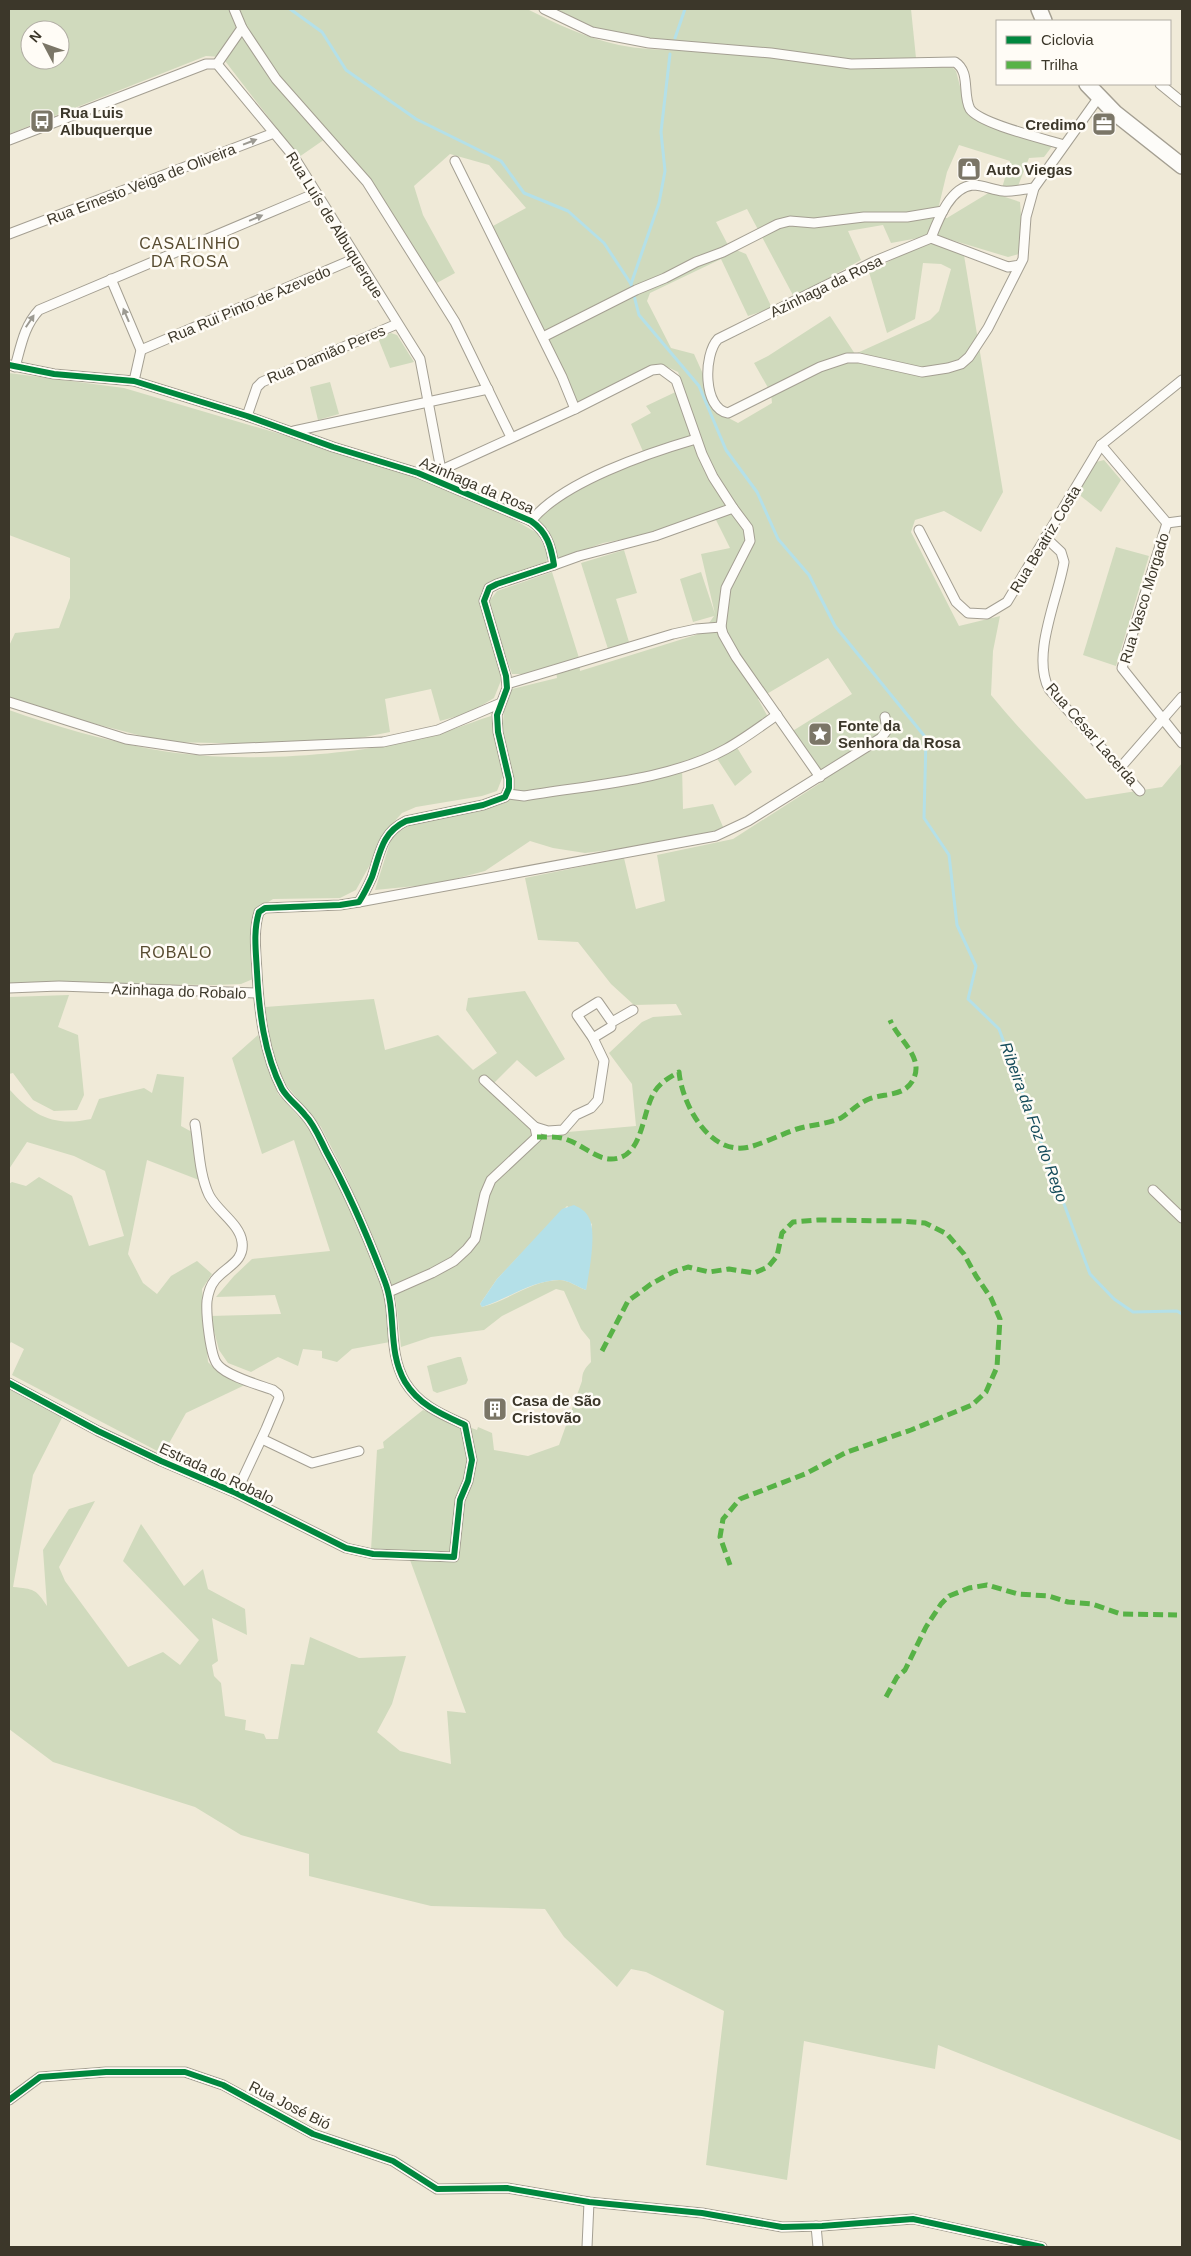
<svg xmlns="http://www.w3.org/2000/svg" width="1191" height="2256" font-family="Arial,sans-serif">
	<rect width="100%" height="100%" fill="#f0ead8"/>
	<g fill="#d0dabd" fill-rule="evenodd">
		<path d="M9,9H527C557,24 586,38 619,45C657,53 707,49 748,53C816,59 884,66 952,67L956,71L966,109L1053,145L1044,157L1029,158L1018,186L1002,188L1010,161L959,145L947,172L936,218H947L990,192L1020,202L1023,241L1019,254L1008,257L935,235L891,243L883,225L848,231L861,260L794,297L747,209L716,222L729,247L746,254L772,308L748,316L721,259L650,293L647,301L671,348L694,354L721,414L738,423L772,403L771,393L754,363L768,356L830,316L855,354L930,320L939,311L951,269L941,264L923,263L915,319L887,333L869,272L925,242L963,249L1003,492L981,532L944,511L915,520L911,532L959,626L1000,616L993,651L991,695C1020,731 1054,764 1086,799L1162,787L1182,763V2141L938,2045L935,2069L804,2041L787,2180L706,2165L724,2011L646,1972L631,1969L617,1987L564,1937L545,1909L431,1906L309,1876V1854L241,1835L195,1807L53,1762L9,1729V1383L66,1410L33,1475L13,1587C34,1589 36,1589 47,1606L43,1550L69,1509L95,1501L59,1567L65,1581L128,1667L163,1652L180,1665L199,1640L123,1561L141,1524L184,1586L203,1569L208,1589L245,1609L247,1635L212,1618L218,1661L212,1665L214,1676L221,1683L225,1716L246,1720L245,1730L264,1734L266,1739H278L291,1664L304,1665L310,1637L359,1658L406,1656L392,1704L377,1732L400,1751L451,1764L447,1711L466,1713L410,1560L371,1550L377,1450L384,1448L383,1442L423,1410L477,1430L478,1427L492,1433L494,1450L528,1456L559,1445L582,1381C582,1372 585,1368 591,1362L590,1340L581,1329L564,1291L556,1289L502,1316L484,1330L431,1337L401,1347L396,1301L380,1255L346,1176L321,1127L287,1086L273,1059L265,1007L374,999L385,1050L438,1035L473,1070L497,1053L466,1010L468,998L525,991L565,1059L536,1077L517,1060L494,1083L545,1134L636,1126L632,1084L609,1053L642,1022L653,1017L682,1015L676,1004L634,1005L611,984L578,942L538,940L525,878L624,858L636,909L665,901L657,855L733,839L825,780L791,732L852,694L828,658L758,699L768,717L733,741L752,772L735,786L714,754L682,765L683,809L713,804L724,829L700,839L585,853L553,848L530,841L485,871L436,884L375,890L392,836L417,821L504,796L510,780L502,732L505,700L512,689L557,678L555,664L530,674H512L488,603L497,591L552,572L579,658L580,671L702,633L714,616L693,622L680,579L701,572L715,614L701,554L730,548L712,512L651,534L603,543L559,559L548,529L525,516L645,456L631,424L651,413L646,406L684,388L678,372L661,364L578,405L493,226L526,208L489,165L450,154L414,186L423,215L455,273L435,284L381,200L325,139L299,157L222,57L206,56L9,134ZM30,30H60V60H30ZM567,1206L592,1224L586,1290C578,1287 568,1280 560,1280C532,1280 508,1301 482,1307L480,1304L497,1279Z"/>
		<polygon points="557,9 911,9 916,58 854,61 655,39 587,26"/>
		<polygon points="391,333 397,335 414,362 390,368 378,338"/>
		<polygon points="9,373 124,388 402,470 501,512 537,533 548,554 546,563 493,582 481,592 479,603 498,657 502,678 494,698 469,713 440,721 431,689 385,699 390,732 355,739 267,744 165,742 38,709 9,699 9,646 15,633 59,628 70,598 70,558 9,535"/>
		<polygon points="330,382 339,414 318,420 310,387"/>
		<polygon points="1104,460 1121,480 1101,512 1077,493 1096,462"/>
		<polygon points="1116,547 1149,556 1116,666 1083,655"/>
		<polygon points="624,550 637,593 616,599 629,642 608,649 581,563"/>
		<path d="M9,710C54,726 104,740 151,749C230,764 337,757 415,740C441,735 466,724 491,716L503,776L497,791L482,796L416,807L402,813L383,834L372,861L356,890L340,898L273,899L259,908L254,921L253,979L241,984L216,985L9,983Z"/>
		<polygon points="69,995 58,1027 78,1035 84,1095 77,1110 54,1111 33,1100 13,1073 9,1074 9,997"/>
		<polygon points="258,1035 278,1094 313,1132 361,1228 387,1302 390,1342 352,1349 337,1362 322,1358 322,1351 303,1349 298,1366 278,1357 251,1372 228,1363 219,1350 210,1316 281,1314 275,1295 216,1297 234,1276 252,1259 330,1251 294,1140 262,1154 232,1058"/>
		<path d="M157,1074L184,1077L181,1126L192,1132L199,1180L147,1160L128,1254L143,1283L157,1294L171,1276L197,1261L212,1274L202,1289L208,1362L216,1370L247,1384L186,1413L163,1454L12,1375L24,1349L11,1342L9,1345V1184L12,1182L26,1186L39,1177L72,1196L89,1246L124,1236L105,1171L74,1156L27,1142L9,1169V1089C33,1116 54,1127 91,1119L99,1099L144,1088L152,1093Z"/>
		<polygon points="458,1357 461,1357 468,1380 466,1384 437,1393 433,1391 427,1366"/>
	</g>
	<path fill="#b4e0e8" d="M574,1205C580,1208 586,1211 589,1218C597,1232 589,1273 586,1290C578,1287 568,1280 560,1280C533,1280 507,1299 482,1307L480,1304L497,1279L562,1209Z"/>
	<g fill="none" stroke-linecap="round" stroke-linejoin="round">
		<g stroke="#b4e0e8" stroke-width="3">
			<polyline points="290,9 322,32 346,70 416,119 501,161 524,193 568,211 604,243 631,284"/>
			<polyline points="675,38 685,9"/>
			<polyline points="670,54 661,132 665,171 659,203 631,284 639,315 699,386 726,450 757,492 778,539 809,575 835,626 926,738 924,818 949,855 957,925 976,966 968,999 999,1029 1090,1274 1114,1299 1133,1312 1177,1311 1182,1314"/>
		</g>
		<g stroke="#a49f92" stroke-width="11">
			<g id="street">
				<path d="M544,9L592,32L649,43L771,53L851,64L955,62C971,72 962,94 970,109C980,124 1045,139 1064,145"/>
				<polyline points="242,28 276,79 367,182 455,322 511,437"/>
				<polyline points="217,64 242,28 234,9"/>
				<polyline points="1160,84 1182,102"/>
				<polyline points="9,140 206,64 217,64 294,157 420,359 441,470"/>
				<polyline points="455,161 562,377 575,409"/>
				<polyline points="9,234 274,133"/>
				<path d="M931,238C938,220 950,187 973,185C983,185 993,190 1003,191C1013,192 1024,189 1034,188"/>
				<path d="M1020,265L1008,267L931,238L875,261L718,339C703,355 703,409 728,413L820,367L847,358H859L922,372L948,368L961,364L969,357L988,328L1023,259L1026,217L1034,188L1099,97"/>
				<polyline points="111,279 141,350 134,381"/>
				<polyline points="543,337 636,290 665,278 696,262 723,252 778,224 790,221 814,223 864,217 907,217 943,211"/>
				<polyline points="141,350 356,258"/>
				<path d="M9,365L54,374L134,381L247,416L333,447L418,473L531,521C547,532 551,546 554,565L497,584L489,588L484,601L506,676L507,688L497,715L498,732L509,779V788L505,797L483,805L406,821C381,833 380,854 372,877C368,886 364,894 359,902L340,905L265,908L259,912C253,931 256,952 257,972C259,1011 264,1054 282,1089C288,1099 298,1106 305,1115C314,1124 320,1139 326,1151C349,1193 368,1237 385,1282C397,1314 387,1351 405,1382C419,1405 441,1414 465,1425L472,1460L468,1481L460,1500L454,1557L373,1554L346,1548L236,1493L161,1461L98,1431L9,1383"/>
				<path d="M15,367C21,346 24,326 39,310L316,193"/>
				<polyline points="247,416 257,387 262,382 397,324"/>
				<polyline points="294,431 488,389"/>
				<polyline points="1101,445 1167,523"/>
				<polyline points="437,472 575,409 652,370 661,369 676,380 702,454 713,477 733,508"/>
				<path d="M531,521C562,482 648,453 696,439"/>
				<polyline points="1167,523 1122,668 1182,743"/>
				<polyline points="1167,523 1182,521"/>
				<polyline points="919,530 956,602 968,613 987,614 1007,602 1101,445 1182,380"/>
				<path d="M1045,537L1061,552L1064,562C1058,598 1031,655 1049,689L1140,791"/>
				<polyline points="554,565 579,556 655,536 733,508 748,528 750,541 726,588 721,627 723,634 736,657 820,777"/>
				<polyline points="507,684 673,634 696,629 721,627"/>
				<polyline points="9,702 126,739 200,750 383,742 438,730 501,703"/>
				<polyline points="1120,768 1182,697"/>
				<path d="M508,794L524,796C588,785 668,781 726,749C744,739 761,726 777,715"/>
				<polyline points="359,902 716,836 748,821 881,738 887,730 885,717"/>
				<polyline points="9,988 59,986 257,993"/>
				<polyline points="611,1027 593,1038 577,1015 598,1002 612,1022 633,1010"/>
				<path d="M195,1124C199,1147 199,1174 209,1195C217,1211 240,1224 242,1242C245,1262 225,1267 215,1280C210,1286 208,1294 207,1301C206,1313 210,1357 218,1365C227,1376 259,1385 273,1390L278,1394L279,1398L266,1429L236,1493"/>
				<polyline points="535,1127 548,1131 563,1130 576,1115 591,1108 598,1100 604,1061 593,1038"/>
				<polyline points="1153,1190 1182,1218"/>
				<polyline points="389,1292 432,1273 454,1261 467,1249 475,1239 485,1194 491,1180 537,1137 535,1127 484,1080"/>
				<polyline points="262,1439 312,1463 359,1451"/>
				<polyline points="9,2100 40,2077 106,2072 185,2072 223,2085 313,2134 393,2161 437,2189 507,2188 589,2202 702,2213 782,2227 822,2226 913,2219 1042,2247"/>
				<polyline points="816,2226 818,2247"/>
				<polyline points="587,2247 589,2202"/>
			</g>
		</g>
		<g stroke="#a49f92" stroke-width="18">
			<g id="primary">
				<polyline points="1039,9 1044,21"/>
				<polyline points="1087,84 1115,113 1182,166"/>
			</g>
		</g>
		<use href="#street" stroke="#fdfcf9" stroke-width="9"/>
		<use href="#primary" stroke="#fdfcf9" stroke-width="15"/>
		<g stroke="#57b246" stroke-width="5" stroke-dasharray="10 5" stroke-linecap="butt">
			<path d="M537,1137C547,1137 559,1136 568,1140C582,1145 595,1158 610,1159C644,1160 641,1112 655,1091C661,1082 670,1077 679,1072C682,1103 707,1151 743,1148C754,1148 784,1133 797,1129C810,1125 828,1124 841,1118C850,1112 859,1103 869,1099C884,1093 904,1097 913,1080C925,1057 898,1040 890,1020"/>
			<polyline points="602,1351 628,1301 651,1284 673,1272 688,1267 709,1272 729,1269 754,1273 768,1267 777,1256 782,1233 793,1222 818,1220 900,1221 925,1223 947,1234 964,1254 976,1276 991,1298 1000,1319 997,1367 986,1392 972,1405 911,1430 847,1452 805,1474 740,1499 723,1519 720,1537 730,1565"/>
			<polyline points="886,1697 897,1677 905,1670 926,1627 941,1604 949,1596 969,1588 987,1585 1018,1594 1049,1596 1068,1602 1092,1604 1121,1614 1177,1615"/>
		</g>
		<g stroke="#fffcf6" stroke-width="9">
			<g id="cycleway">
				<path d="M9,365L54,374L134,381L247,416L333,447L418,473L531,521C547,532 551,546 554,565L497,584L489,588L484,601L506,676L507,688L497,715L498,732L509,779V788L505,797L483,805L406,821C381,833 380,854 372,877C368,886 364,894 359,902L340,905L265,908L259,912C253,931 256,952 257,972C259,1011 264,1054 282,1089C288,1099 298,1106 305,1115C314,1124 320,1139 326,1151C349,1193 368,1237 385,1282C397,1314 387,1351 405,1382C419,1405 441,1414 465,1425L472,1460L468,1481L460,1500L454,1557L373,1554L346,1548L236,1493L161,1461L98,1431L9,1383"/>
				<polyline points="9,2100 40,2077 106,2072 185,2072 223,2085 313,2134 393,2161 437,2189 507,2188 589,2202 702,2213 782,2227 822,2226 913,2219 1042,2247"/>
			</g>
		</g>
		<use href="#cycleway" stroke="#00873e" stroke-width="6"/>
	</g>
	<defs><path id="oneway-solid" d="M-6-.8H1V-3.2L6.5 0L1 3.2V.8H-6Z" transform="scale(1.25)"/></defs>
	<g fill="#9c9a92">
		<use href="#oneway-solid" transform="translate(250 142) rotate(-21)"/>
		<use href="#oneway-solid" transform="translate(256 218) rotate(-23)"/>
		<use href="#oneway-solid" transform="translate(126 315) rotate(-113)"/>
		<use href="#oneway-solid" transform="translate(30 321) rotate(-56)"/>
	</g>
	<defs>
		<g id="bus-square" transform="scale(1.25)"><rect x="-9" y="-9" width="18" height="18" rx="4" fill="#7b7667" stroke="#fffcf6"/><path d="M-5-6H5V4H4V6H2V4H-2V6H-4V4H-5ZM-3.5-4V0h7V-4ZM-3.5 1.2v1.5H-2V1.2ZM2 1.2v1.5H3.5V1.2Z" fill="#fff"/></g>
		<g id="office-square" transform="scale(1.25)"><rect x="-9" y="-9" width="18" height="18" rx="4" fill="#7b7667" stroke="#fffcf6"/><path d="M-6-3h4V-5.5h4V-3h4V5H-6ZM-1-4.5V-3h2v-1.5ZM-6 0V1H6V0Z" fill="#fff"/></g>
		<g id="shop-square" transform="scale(1.25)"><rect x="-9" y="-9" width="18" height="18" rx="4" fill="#7b7667" stroke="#fffcf6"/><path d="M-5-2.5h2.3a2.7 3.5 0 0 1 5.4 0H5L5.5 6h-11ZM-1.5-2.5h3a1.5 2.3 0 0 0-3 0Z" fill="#fff"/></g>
		<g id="sight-square" transform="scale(1.25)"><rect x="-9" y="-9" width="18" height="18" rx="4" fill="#7b7667" stroke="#fffcf6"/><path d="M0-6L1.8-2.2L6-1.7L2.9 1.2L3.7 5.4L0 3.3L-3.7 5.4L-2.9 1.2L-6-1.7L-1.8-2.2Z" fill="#fff"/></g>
		<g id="building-square" transform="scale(1.25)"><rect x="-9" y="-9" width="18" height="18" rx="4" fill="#7b7667" stroke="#fffcf6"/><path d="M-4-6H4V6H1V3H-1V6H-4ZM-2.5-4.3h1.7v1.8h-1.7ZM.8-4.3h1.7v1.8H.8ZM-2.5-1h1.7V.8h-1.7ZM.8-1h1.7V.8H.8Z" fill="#fff"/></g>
	</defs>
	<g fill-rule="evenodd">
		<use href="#bus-square" x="42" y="121"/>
		<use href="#office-square" x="1104" y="124"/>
		<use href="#shop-square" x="969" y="169"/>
		<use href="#sight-square" x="820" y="734"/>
		<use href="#building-square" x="495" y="1409"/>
	</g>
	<g text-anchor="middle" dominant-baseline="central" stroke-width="5" stroke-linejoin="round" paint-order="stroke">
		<g font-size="15" font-weight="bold" fill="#3c372a" stroke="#fffcf6" text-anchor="start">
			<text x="60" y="112">Rua Luis<tspan x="60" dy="17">Albuquerque</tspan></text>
			<text x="1086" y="124" text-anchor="end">Credimo</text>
			<text x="986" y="169">Auto Viegas</text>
			<text x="838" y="725">Fonte da<tspan x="838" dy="17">Senhora da Rosa</tspan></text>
			<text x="512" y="1400">Casa de São<tspan x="512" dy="17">Cristovão</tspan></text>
		</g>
		<g font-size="15" fill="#3c372a" stroke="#fffcf6">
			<text transform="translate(141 184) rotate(-21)">Rua Ernesto Veiga de Oliveira</text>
			<text transform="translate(335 225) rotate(58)">Rua Luís de Albuquerque</text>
			<text transform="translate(826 286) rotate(-26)">Azinhaga da Rosa</text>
			<text transform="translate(249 304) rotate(-23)">Rua Rui Pinto de Azevedo</text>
			<text transform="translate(326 354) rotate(-23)">Rua Damião Peres</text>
			<text transform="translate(477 485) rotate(23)">Azinhaga da Rosa</text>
			<text transform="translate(1045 539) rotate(-59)">Rua Beatriz Costa</text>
			<text transform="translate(1144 598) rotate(-73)">Rua Vasco Morgado</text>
			<text transform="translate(1092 734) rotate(49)">Rua César Lacerda</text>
			<text transform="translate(179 991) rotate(2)">Azinhaga do Robalo</text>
			<text transform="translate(217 1473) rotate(25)">Estrada do Robalo</text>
			<text transform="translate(290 2105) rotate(27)">Rua José Bió</text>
		</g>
		<g font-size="16" letter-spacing="1" fill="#584c31" stroke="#fffcf6">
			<text x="190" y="243">CASALINHO<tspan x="190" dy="18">DA ROSA</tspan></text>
			<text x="176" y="952">ROBALO</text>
		</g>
		<g font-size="16" font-style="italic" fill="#174d5c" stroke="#fffcf6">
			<text transform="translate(1034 1122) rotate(70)">Ribeira da Foz do Rego</text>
		</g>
	</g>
	<rect width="1191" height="2256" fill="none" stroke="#3c372a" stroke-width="20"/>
	<rect x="996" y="20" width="175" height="65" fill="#fffcf6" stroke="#b1ada4"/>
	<rect x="1006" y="36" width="25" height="8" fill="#00873e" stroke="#b1ada4"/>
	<text x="1041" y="45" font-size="15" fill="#3c372a">Ciclovia</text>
	<rect x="1006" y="61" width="25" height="8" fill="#57b246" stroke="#b1ada4"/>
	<text x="1041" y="70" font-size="15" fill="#3c372a">Trilha</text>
	<g transform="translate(45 45) rotate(311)"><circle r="24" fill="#fffcf6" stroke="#b1ada4"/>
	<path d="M0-4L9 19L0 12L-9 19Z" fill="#7b7667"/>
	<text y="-8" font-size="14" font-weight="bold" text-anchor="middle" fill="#3c372a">N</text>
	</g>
</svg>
